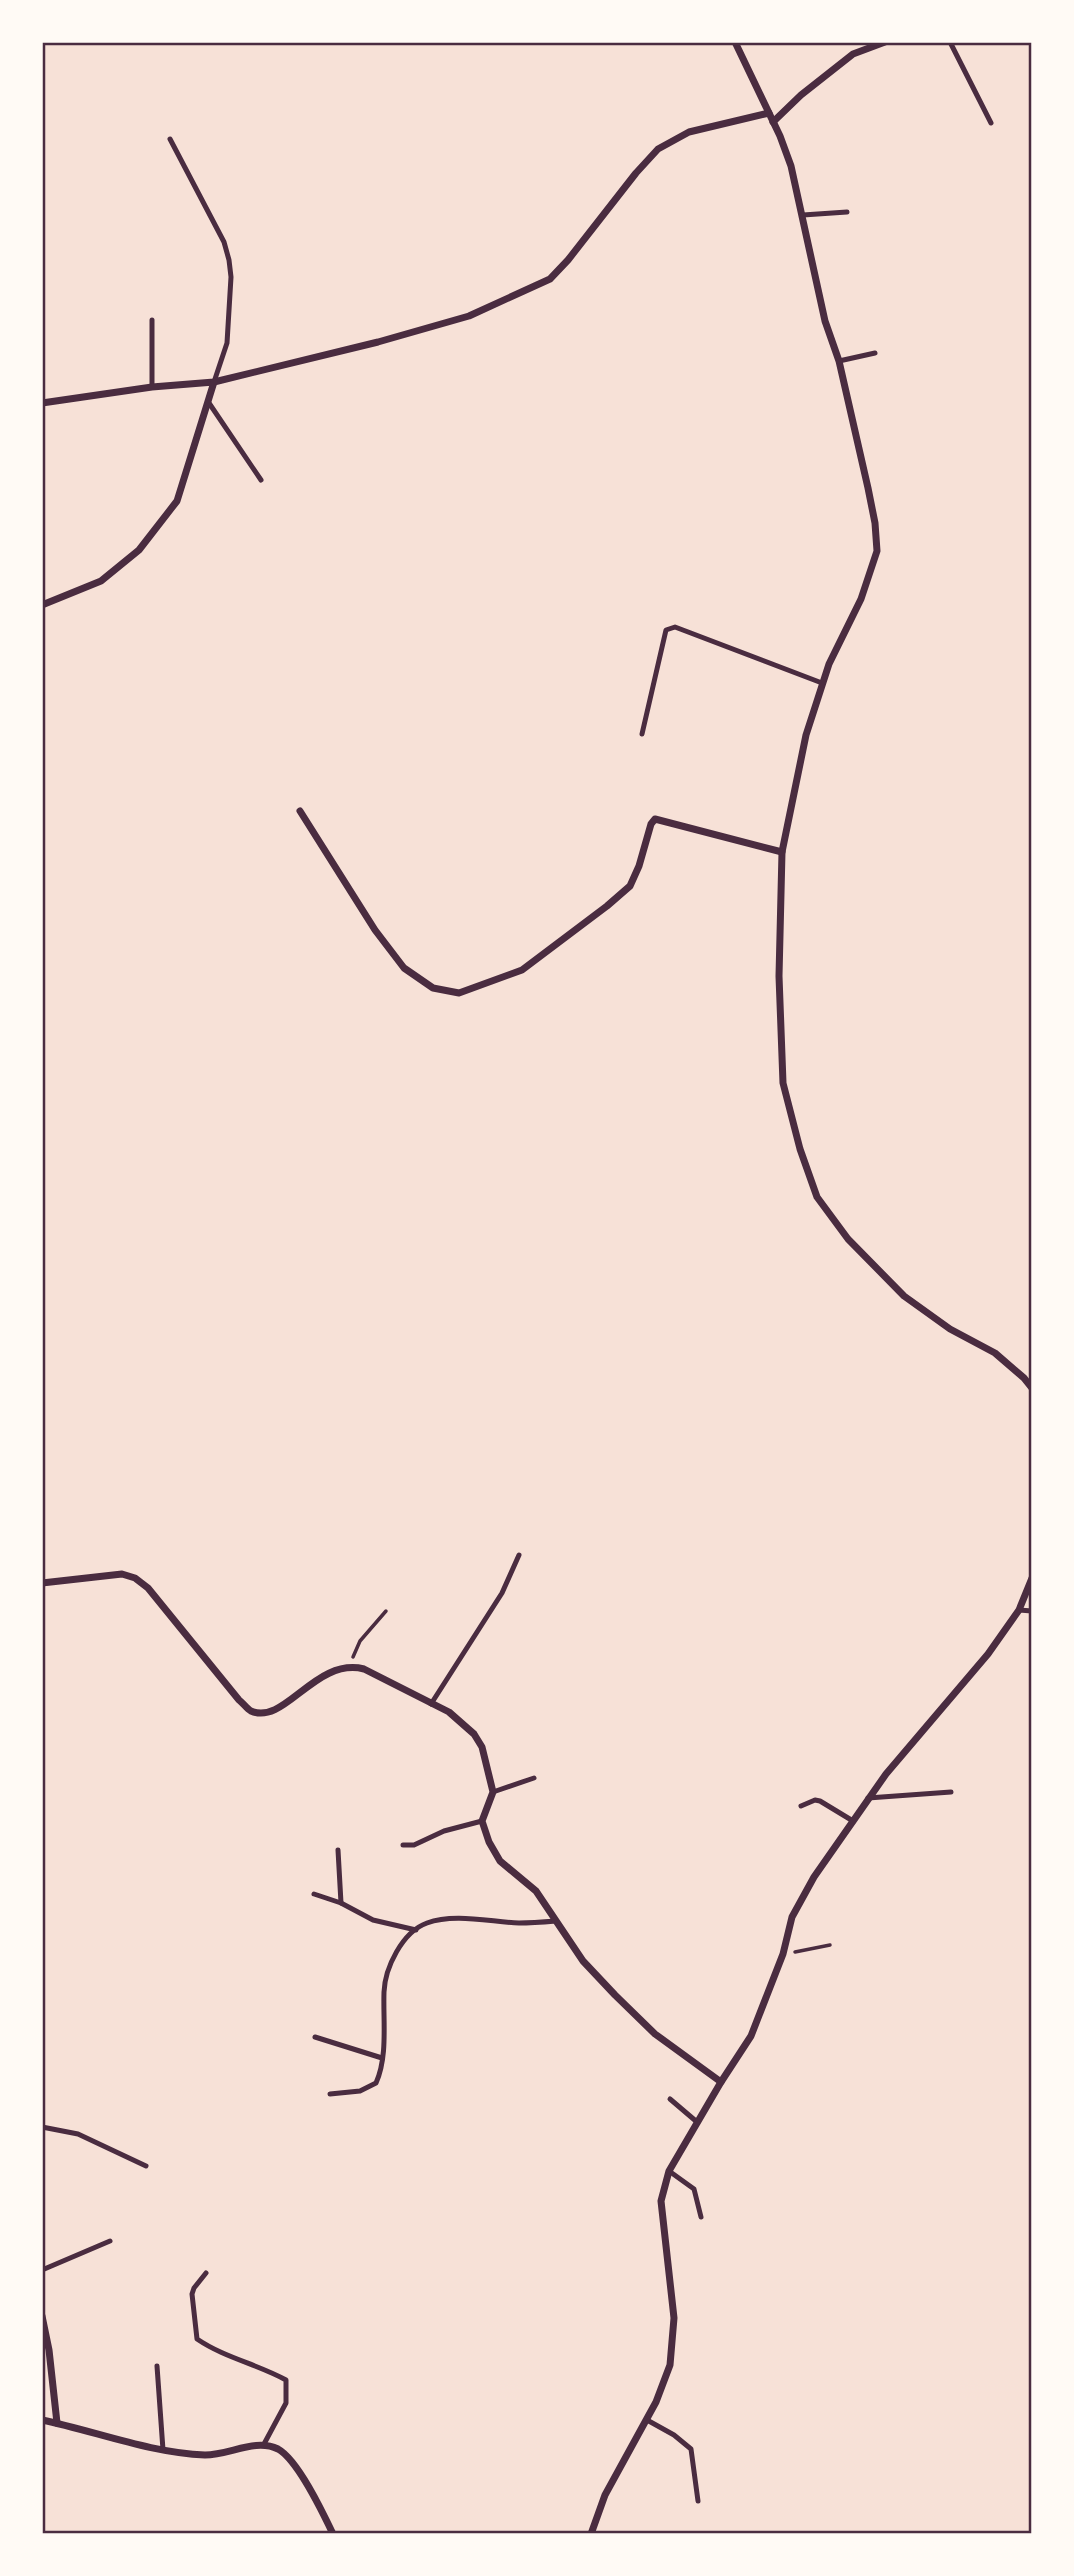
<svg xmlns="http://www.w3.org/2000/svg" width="1074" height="2576" font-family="Manrope,sans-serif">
	<rect width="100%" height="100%" fill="#f7e1d7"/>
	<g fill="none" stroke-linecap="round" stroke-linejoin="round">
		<g stroke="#4a2c40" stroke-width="3.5">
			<polyline points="353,1657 360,1641 386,1611"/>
			<polyline points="795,1952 830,1945"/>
		</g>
		<g stroke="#4a2c40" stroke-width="5">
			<polyline points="950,42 991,123"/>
			<polyline points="170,139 224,242 229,260 231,277 227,343 214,382"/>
			<polyline points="803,215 847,212"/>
			<polyline points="839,361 875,353"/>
			<polyline points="152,387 152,320"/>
			<polyline points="209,403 261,480"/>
			<polyline points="642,734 666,630 675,627 822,683"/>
			<polyline points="1019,1610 1032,1611"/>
			<polyline points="431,1704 502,1593 519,1555"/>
			<polyline points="493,1792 534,1778"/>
			<polyline points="868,1798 951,1792"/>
			<polyline points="801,1806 815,1800 820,1801 853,1821"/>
			<polyline points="403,1845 414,1845 444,1831 482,1821"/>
			<polyline points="338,1850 341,1903"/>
			<polyline points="314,1894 341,1903 373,1920 416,1930"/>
			<polyline points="315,2037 382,2058"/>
			<path d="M330,2094L360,2091L376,2083C388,2056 383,2022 384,1992C385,1968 402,1932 427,1923C454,1913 491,1922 519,1923C531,1923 544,1922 556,1921"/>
			<polyline points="670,2099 697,2122"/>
			<polyline points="42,2127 78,2134 146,2166"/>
			<polyline points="669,2171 694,2189 701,2217"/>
			<polyline points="42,2270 110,2241"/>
			<path d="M206,2273L194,2288L192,2294L197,2339C225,2358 257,2364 286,2380V2403L264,2444"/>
			<polyline points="157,2366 163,2450"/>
			<polyline points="647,2420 674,2435 691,2449 698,2501"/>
		</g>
		<g stroke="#4a2c40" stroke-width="7">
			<polyline points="735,42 780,136 791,166 825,321 839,361 868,488 875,523 877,551 861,599 829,664 806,735 782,852 779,976 783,1083 800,1149 817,1197 848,1239 904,1296 950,1329 995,1353 1024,1378 1032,1388"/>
			<polyline points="773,122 801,95 853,54 885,42"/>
			<polyline points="42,403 152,387 214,382 378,342 469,316 550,279 568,260 636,173 658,149 689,132 769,113"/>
			<polyline points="42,605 101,581 139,550 177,501 214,382"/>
			<polyline points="300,811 375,930 404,968 433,988 459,993 522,970 607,906 630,886 639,866 651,824 655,819 782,852"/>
			<path d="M42,1583L122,1574L135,1578L148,1588L239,1700C243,1703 247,1709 251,1711C285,1726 315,1657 364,1669L449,1712L474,1734L482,1747L493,1792L482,1821L489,1842L500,1861L536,1891L583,1961L615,1995L655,2034L721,2082"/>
			<polyline points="42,2316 49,2350 57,2423"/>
			<path d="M42,2420C95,2431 150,2453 205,2455C230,2455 255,2438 278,2449C298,2460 323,2513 333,2534"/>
			<polyline points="591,2534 605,2495 656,2402 670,2365 674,2318 661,2201 669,2171 721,2082 751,2036 783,1954 792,1917 814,1877 886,1774 988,1654 1019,1610 1032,1578"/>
		</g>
	</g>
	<rect width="1074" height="2576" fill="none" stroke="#fffaf5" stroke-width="88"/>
	<rect x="44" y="44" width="986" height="2488" fill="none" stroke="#4a2c40" stroke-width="2.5"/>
</svg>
